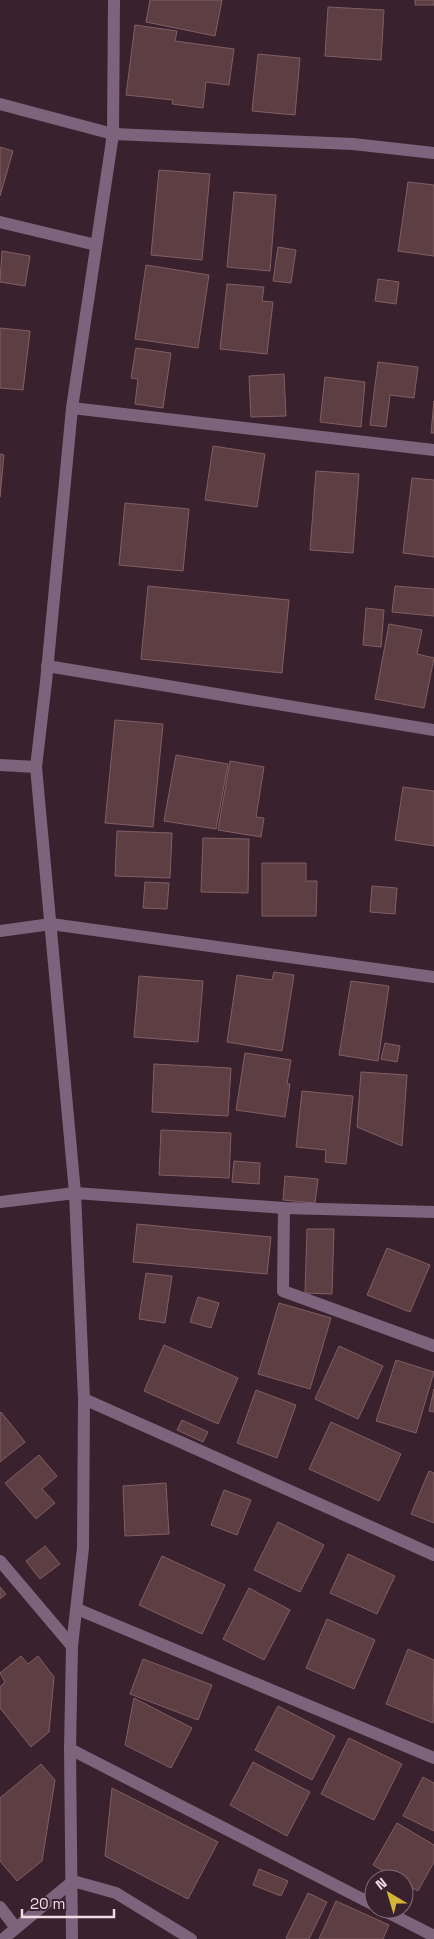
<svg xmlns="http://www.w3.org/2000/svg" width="434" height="1939" font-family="'Space Grotesk',sans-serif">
	<rect width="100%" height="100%" fill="#3a212e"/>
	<g fill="#5d3e43" stroke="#805f63">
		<polygon points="150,0 222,0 215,36 146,22"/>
		<rect x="415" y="0" width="19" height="5"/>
		<polygon points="328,7 384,10 381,60 325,56"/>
		<polygon points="135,25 177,31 175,41 234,49 229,85 206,82 203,108 172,104 173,100 126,95"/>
		<polygon points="258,54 300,58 295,115 252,111"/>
		<polygon points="0,147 13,151 0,196"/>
		<polygon points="159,170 210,174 202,260 151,255"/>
		<polygon points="408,182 434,185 434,256 398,251"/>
		<polygon points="234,192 276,195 270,271 227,267"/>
		<polygon points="278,247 296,250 291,283 273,281"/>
		<polygon points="2,251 30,256 25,286 0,282"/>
		<polygon points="146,265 209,275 198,348 135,339"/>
		<polygon points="378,279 399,282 396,304 375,301"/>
		<polygon points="227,284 264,287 262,301 273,302 267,354 220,349"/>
		<polygon points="0,328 30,331 23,390 0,388"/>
		<polygon points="136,348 171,353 163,408 135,404 138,379 131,378"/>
		<polygon points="378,362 418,367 414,398 390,395 386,427 370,425"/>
		<polygon points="284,374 286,416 251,417 249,376"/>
		<polygon points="325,377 365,382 361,427 320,422"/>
		<polygon points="434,401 434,433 431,433"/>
		<polygon points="213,446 265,454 257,507 205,500"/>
		<polygon points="0,454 4,455 0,497"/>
		<polygon points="316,471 359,474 353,553 310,550"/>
		<polygon points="412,478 434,480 434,557 403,553"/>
		<polygon points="125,503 189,509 183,571 119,565"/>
		<polygon points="148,586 289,600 282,673 141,659"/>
		<polygon points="395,586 434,589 434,616 392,612"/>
		<polygon points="366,608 384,610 381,647 363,645"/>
		<polygon points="389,624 422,630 417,654 434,658 424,708 375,699"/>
		<polygon points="115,720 163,724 153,827 105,823"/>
		<polygon points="176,755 228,764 216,829 164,821"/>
		<polygon points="230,761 264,767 256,817 264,818 261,837 218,830"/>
		<polygon points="403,787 434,791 434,846 395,840"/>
		<polygon points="117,831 172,833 170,878 115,876"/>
		<polygon points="203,838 249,839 248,893 201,892"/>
		<polygon points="262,863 306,863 306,881 317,881 316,916 262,916"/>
		<polygon points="145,882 169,883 167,909 143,908"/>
		<polygon points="372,886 397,888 395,914 370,912"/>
		<polygon points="274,972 294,975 282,1051 227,1042 237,975 272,980"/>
		<polygon points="139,976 203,981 198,1042 134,1037"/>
		<polygon points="351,981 389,986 378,1061 339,1055"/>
		<polygon points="385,1043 400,1046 397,1062 381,1059"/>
		<polygon points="245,1053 291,1060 287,1084 290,1084 285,1117 236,1110"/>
		<polygon points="154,1064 231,1068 228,1116 152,1112"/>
		<polygon points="361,1072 407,1075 402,1146 357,1127"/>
		<polygon points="302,1091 353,1096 346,1164 325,1162 326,1150 296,1147"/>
		<polygon points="161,1130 231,1133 229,1178 159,1175"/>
		<polygon points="234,1161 260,1163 259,1184 232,1182"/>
		<polygon points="285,1176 318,1179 315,1203 283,1200"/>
		<polygon points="137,1224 271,1237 267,1274 133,1262"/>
		<polygon points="307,1229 334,1229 332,1294 305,1293"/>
		<polygon points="387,1248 430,1265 410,1312 367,1295"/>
		<polygon points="146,1273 172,1276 165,1323 139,1319"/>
		<polygon points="198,1297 219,1303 211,1328 190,1322"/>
		<polygon points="279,1303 331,1318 310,1389 258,1374"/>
		<polygon points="164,1345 238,1378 218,1424 144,1391"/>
		<polygon points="339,1346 383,1366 358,1419 315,1399"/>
		<polygon points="396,1360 434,1372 416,1433 376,1421"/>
		<polygon points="434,1389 434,1412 429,1411"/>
		<polygon points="256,1390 296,1405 277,1458 237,1443"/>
		<polygon points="1,1412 25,1442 0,1462 0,1413"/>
		<polygon points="182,1420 208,1432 203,1442 177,1430"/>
		<polygon points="331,1422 401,1454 379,1501 309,1469"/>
		<polygon points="39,1455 57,1476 42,1489 55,1503 36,1519 5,1483"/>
		<polygon points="429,1471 434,1473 434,1523 411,1514"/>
		<polygon points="166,1483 169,1534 125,1536 123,1486"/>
		<polygon points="224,1490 251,1500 237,1535 211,1525"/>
		<polygon points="278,1522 324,1545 300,1592 254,1570"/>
		<polygon points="45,1546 60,1564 40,1579 26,1561"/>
		<polygon points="348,1554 395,1576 377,1614 330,1593"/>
		<polygon points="162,1556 225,1585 202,1634 139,1605"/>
		<polygon points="0,1587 6,1594 0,1599"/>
		<polygon points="249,1588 290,1610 264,1660 223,1639"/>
		<polygon points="327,1619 375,1640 354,1689 306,1668"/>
		<polygon points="408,1649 434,1660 433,1723 386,1704"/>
		<polygon points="21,1656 28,1664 38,1656 54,1677 49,1732 31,1747 0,1708 0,1687 5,1682 0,1673"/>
		<polygon points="143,1659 212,1685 198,1720 130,1694"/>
		<polygon points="134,1698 192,1728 171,1768 125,1745"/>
		<polygon points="278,1706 335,1736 312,1780 255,1750"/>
		<polygon points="349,1738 402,1764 374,1820 321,1794"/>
		<polygon points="253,1762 310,1792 287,1836 230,1805"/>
		<polygon points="41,1764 55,1780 42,1861 17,1881 0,1861 0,1798"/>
		<polygon points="423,1777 434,1783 434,1831 403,1816"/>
		<polygon points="112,1788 218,1842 188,1899 105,1856"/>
		<polygon points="397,1823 434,1845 434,1862 418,1891 404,1883 404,1879 397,1879 373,1865"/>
		<polygon points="259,1869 288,1881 281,1896 253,1885"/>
		<polygon points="308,1893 327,1902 309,1939 289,1939 286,1938"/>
		<polygon points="336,1901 389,1925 383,1939 319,1939"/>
	</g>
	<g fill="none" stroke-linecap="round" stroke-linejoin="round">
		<g stroke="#7d647c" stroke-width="12">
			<polyline points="0,104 113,134 353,144 434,153"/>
			<polyline points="0,222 96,245"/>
			<polyline points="72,408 434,450"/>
			<polyline points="47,666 434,730"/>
			<polyline points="0,765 36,767"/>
			<polyline points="0,931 51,924 434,977"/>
			<polyline points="0,1202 75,1193 284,1208 434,1212"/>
			<polyline points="284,1208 283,1291 434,1346"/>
			<polyline points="84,1399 434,1555"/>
			<polyline points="0,1561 72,1646"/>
			<polyline points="77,1609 434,1758"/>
			<polyline points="70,1749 374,1905"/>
			<polyline points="0,1907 16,1928"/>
			<polyline points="381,1909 434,1936"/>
			<polyline points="3,1939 73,1881 116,1893 191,1939"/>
			<polyline points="72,1939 70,1749 72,1646 83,1548 84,1399 75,1193 36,767 46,682 72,408 113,134 114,0"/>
		</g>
	</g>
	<g transform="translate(389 1894) rotate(322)"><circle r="24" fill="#3a212e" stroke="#836d78"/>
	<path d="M0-4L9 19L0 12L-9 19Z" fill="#d3b635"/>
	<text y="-8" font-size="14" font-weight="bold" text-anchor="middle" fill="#f0dee6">N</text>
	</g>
	<path d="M22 1909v8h92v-8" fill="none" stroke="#f0dee6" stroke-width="2.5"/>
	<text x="30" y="1909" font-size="15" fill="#f0dee6" stroke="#3a212e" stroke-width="4" paint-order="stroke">20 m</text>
</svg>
